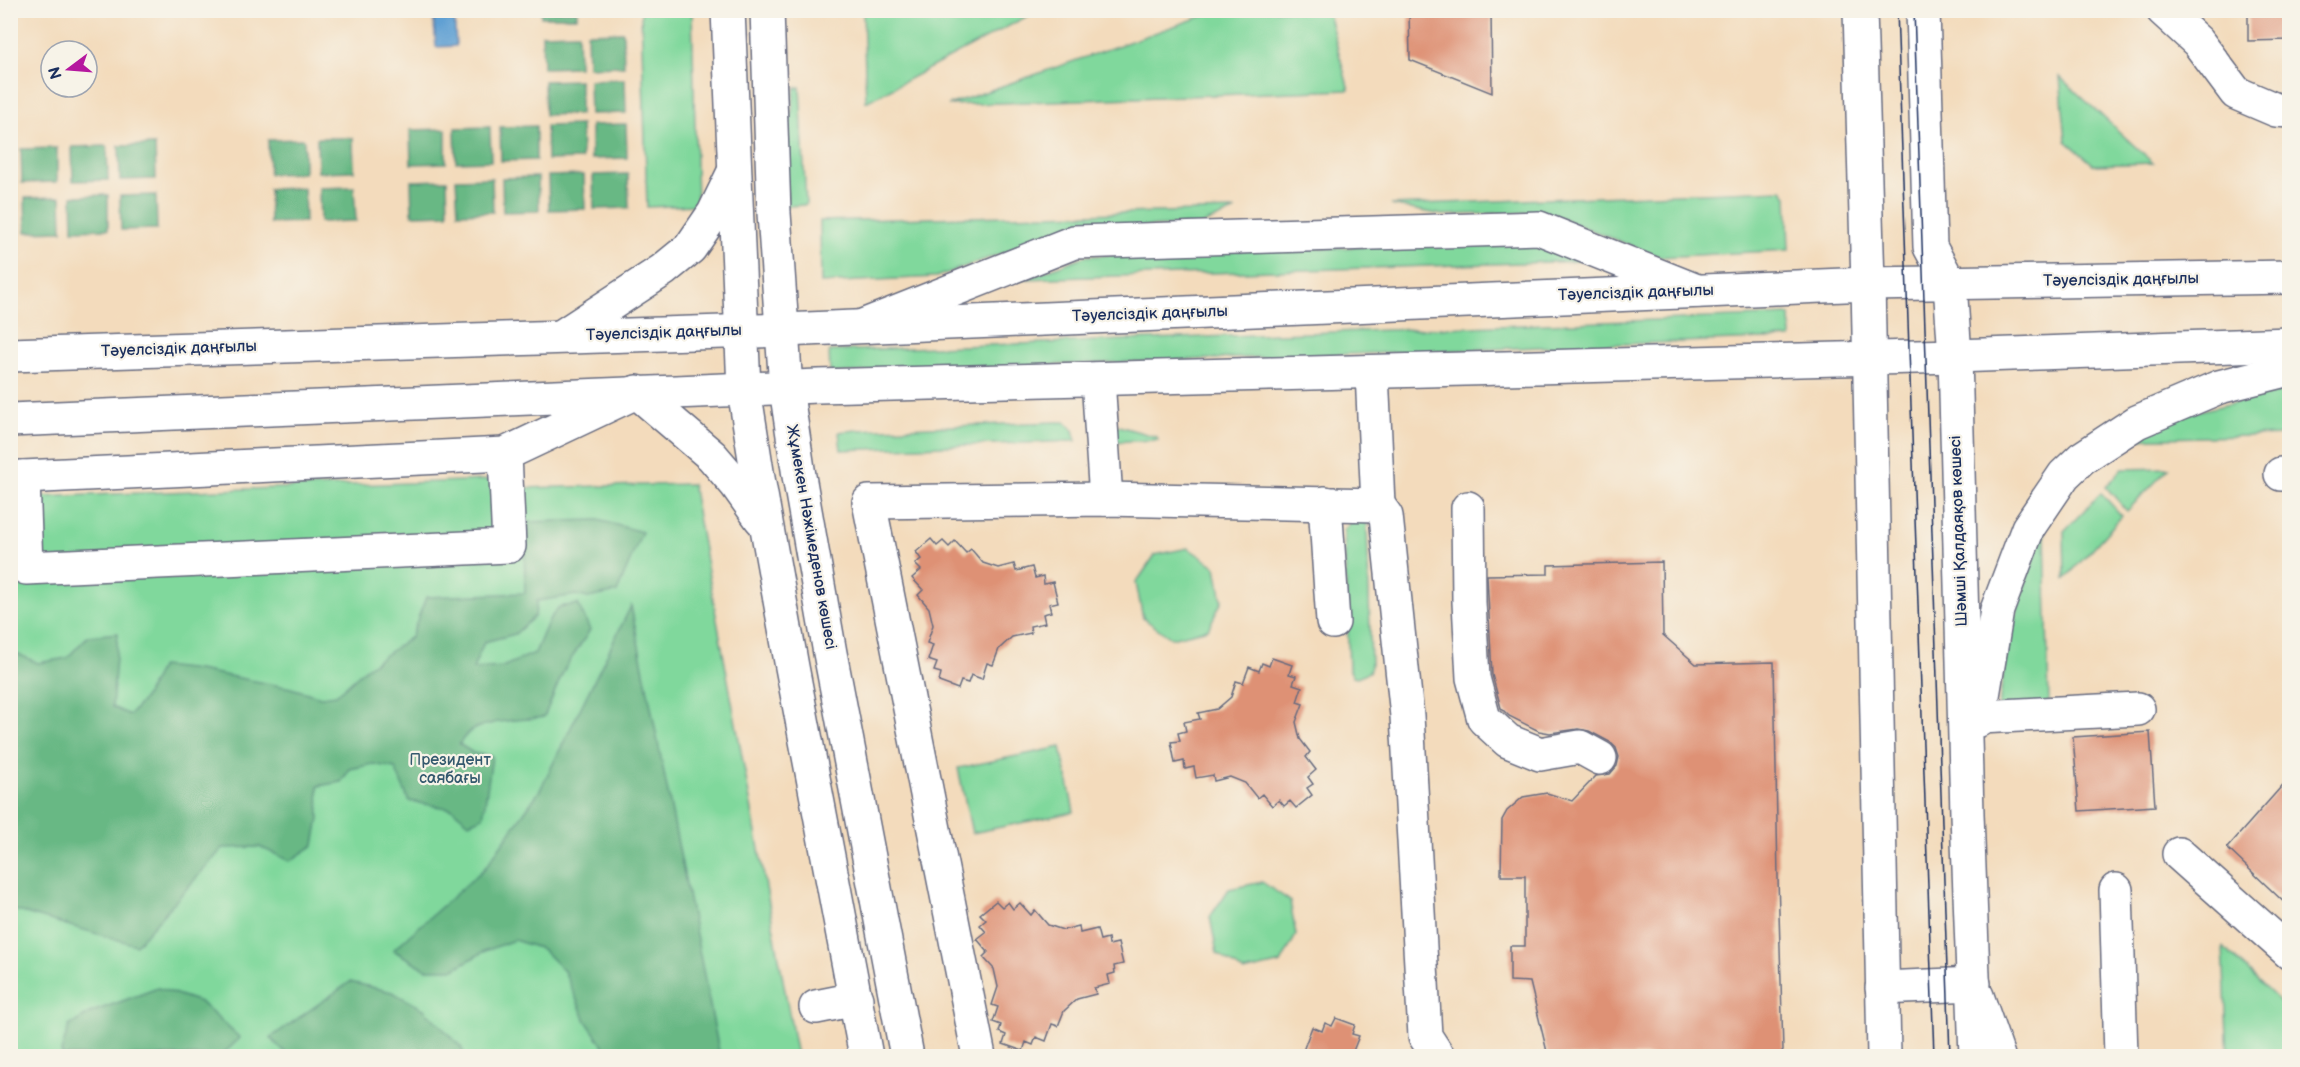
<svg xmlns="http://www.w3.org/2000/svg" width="2300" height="1067" font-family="'Balsamiq Sans',sans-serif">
	<rect width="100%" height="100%" fill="#f7f3e8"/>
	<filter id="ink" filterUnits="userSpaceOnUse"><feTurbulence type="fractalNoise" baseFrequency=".0167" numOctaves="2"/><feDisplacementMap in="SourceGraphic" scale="12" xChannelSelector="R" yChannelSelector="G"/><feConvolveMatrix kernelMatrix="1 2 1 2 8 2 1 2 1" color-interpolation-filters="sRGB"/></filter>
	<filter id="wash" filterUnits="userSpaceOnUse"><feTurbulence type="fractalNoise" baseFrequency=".008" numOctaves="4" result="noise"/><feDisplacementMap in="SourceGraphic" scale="24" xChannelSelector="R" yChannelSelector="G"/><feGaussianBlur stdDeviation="1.35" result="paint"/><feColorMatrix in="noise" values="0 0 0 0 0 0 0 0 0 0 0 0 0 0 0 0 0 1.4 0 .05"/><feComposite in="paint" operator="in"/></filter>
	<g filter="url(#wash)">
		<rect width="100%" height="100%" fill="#f3dbbc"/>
		<g fill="#80d89c" stroke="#4e847d" stroke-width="1.5">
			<polygon points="1220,10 1321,10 1328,13 1349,90 948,105"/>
			<polygon points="641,11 692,11 697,205 647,207"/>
			<polygon points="863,11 863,10 1037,11 866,102"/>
			<polygon points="2060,77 2153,163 2094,165 2066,141"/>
			<polygon points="800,87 806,205 787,206 785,159 795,88"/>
			<polygon points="1782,190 1787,196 1789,250 1660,257 1545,212 1442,215 1391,205"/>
			<polygon points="1236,210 1201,225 1070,229 936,277 821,283 820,221"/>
			<polygon points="1536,241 1583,261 1025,279 1085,256"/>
			<polygon points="1790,315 1791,338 830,373 829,351"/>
			<polygon points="2289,390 2289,435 2120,439 2156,421"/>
			<polygon points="1056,422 1065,422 1073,430 1076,441 841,450 839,432 857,430"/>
			<polygon points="1112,424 1157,437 1158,440 1109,442"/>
			<polygon points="2169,468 2127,511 2106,487 2122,469"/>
			<polygon points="487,480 521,488 692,484 797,1056 11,1056 11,498"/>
			<polygon points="2101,493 2122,516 2065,579 2064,531"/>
			<polygon points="1363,517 1367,523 1371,666 1369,672 1357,677 1353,676 1349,669 1344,530 1355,518"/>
			<path d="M2045,531L2049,706L1999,707C2006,643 2020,591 2045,531Z"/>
			<polygon points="1188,548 1216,567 1222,601 1208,629 1171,638 1143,618 1136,583 1155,555"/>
			<polygon points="1061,747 1074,812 972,833 958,768"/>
			<polygon points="1262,882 1290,901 1296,935 1281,963 1244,972 1217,953 1210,917 1229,889"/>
			<polygon points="2223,947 2289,1010 2289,1056 2228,1056"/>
		</g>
		<g fill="#68b884" stroke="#427471" stroke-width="1.5">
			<rect x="541" y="11" width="36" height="6"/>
			<polygon points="623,32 624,66 588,67 587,33"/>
			<polygon points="578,33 579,67 543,68 542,34"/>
			<polygon points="625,79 626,113 590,114 589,80"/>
			<polygon points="580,80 580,114 545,115 544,81"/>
			<polygon points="626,124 627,158 591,159 591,125"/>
			<polygon points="581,125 582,159 547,160 546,126"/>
			<polygon points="536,126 536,160 501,161 500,127"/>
			<polygon points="490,127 491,161 456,162 455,128"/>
			<polygon points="446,129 446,163 411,164 410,130"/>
			<polygon points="317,138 353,138 354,171 318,172"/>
			<polygon points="304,139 304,173 269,174 268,140"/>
			<polygon points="155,145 156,179 120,180 119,146"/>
			<polygon points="107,146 108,180 73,181 72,147"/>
			<polygon points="57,148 57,182 22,183 21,149"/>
			<polygon points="628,174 629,208 594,209 593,175"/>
			<polygon points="584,175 585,209 549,210 548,176"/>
			<polygon points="538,177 539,211 503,212 502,178"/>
			<polygon points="492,178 493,212 458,213 456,179"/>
			<polygon points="447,180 448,214 412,215 411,181"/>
			<polygon points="354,187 356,221 320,222 319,188"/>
			<polygon points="304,188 305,222 270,223 269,189"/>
			<polygon points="108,195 108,229 73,230 72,196"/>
			<polygon points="156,195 157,229 121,230 120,196"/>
			<polygon points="61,197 62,231 26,232 25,198"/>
			<path d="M598,520L642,532L617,592L588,598L576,595L537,601L535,616L515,634L484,642L473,669L502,667L535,653L549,620L559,607L578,604L590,630L564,670L544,717C520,721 494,719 472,730C467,733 463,739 459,744L473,753L492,756L483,817L469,823L452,809L409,801L395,768L373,764L350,769L341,782L318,786L319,818L314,845L290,861L260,847L223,848L136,945L11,909V651L38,663L67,658L88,636L118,633L112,707L130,715L145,697L161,666L198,670L291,688L321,697L336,695L365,669L411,637L426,597L525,593L524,522Z"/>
			<polygon points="631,606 720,1056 610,1056 586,1021 564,971 542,949 514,940 485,951 454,969 426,969 393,950 485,868 540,790"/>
			<polygon points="350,982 392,992 424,1009 461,1047 465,1056 289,1056 270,1038"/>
			<polygon points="158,988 200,1002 240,1038 221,1056 64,1056 61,1052 69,1026 92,1012"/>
		</g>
		<polygon fill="#60a0d3" stroke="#3e6898" stroke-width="1.5" points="433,11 454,11 456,46 436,47"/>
		<g id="blocks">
			<g fill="#de9175">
				<polygon points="1409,10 1491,10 1492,93 1410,60"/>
				<polygon points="2248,10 2289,10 2289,40 2248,41"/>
				<polygon points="931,539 937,546 943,541 949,547 955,541 966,553 971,549 983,563 998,568 1014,564 1016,571 1032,567 1035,578 1043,576 1044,584 1053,582 1058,602 1049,604 1051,612 1043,614 1045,623 1030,626 1031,633 1012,637 999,649 993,665 987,663 982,679 971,675 968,683 961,681 958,689 939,682 941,673 934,671 937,663 928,660 933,645 927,643 933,625 929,608 918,595 923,590 912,578 921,570 915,564 921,559 916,552"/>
				<polygon points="1662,562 1663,635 1696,664 1774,662 1778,878 1783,1050 1778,1056 1548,1056 1530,982 1510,981 1510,946 1525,946 1525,876 1501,876 1502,820 1507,811 1523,797 1547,793 1572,801 1596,776 1610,774 1617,766 1619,757 1616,748 1610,742 1589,731 1578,729 1550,733 1539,731 1509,716 1501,708 1492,675 1487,575 1548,574 1548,565"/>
				<polygon points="1272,658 1292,665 1289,674 1296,676 1293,684 1302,687 1297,702 1303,704 1296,722 1300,739 1310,752 1306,757 1316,770 1308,777 1313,784 1307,788 1312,795 1296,808 1290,801 1284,806 1279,800 1272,806 1262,794 1257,798 1245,783 1230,777 1214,781 1213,775 1196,778 1194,767 1185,769 1184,761 1175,763 1171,742 1180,741 1178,733 1186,731 1184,722 1200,719 1198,713 1217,709 1231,697 1236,681 1243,683 1249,667 1259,671 1262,663 1269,666"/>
				<polygon points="2150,732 2155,806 2079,811 2073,737"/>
				<polygon points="2289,778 2289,907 2227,848"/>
				<polygon points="996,901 1002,907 1008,902 1013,909 1020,903 1031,915 1035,910 1048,925 1063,930 1079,926 1080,933 1097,929 1100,940 1108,938 1109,945 1118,943 1123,964 1114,966 1115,973 1108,975 1110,984 1094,988 1096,994 1077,999 1064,1011 1058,1026 1052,1024 1046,1041 1036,1037 1033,1045 1026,1042 1023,1051 1003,1044 1006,1035 999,1032 1001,1025 993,1022 998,1007 992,1005 998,987 994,969 983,957 988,952 977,939 986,932 980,925 986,920 980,914"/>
				<polygon points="1336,1018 1355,1025 1352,1034 1359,1036 1351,1056 1301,1056 1312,1027 1322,1031 1325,1023 1332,1026"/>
			</g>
		</g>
	</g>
	<g filter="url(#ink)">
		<use href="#blocks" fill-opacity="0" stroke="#676b7f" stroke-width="1.5"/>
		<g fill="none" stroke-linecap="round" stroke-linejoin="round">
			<g stroke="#676b7f" stroke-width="36">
				<g id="minor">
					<polyline points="1860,10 1868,284"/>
					<polyline points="1923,10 1930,247 1950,284"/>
					<polyline points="2163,10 2198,42 2236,93 2276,110 2290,111"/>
					<polyline points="865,325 1074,242 1539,228 1697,291"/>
					<polyline points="1098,379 1106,499"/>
					<polyline points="2281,474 2290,474"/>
					<polyline points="23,477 505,454"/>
					<polyline points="10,478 23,477 26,568 509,546 505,454 634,393"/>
					<polyline points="1325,503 1333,622"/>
					<polyline points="1378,505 1386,516 1407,716 1425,1036 1438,1056"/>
					<polyline points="1468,508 1469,602 1473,678 1484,719 1508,741 1540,754 1580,747 1600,758"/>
					<polyline points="1980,717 2138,709"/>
					<polyline points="2179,854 2290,953"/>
					<polyline points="2116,890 2121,1056"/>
					<polyline points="1977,996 1998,1056"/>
					<polyline points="816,1007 856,999"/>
					<polyline points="979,1056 869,502 1106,499 1378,505 1372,372"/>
				</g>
			</g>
			<g stroke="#676b7f" stroke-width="36">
				<g id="major">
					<polyline points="728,10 744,389 758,478 792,667 866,1056"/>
					<polyline points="767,10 774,213 786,388 799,476 830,653 907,1056"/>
					<polyline points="1868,284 1884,1056"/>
					<polyline points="1950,284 1955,356 1967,814 1976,1056"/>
					<polyline points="562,336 663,270 690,248 714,213 733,174"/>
					<polyline points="10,355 783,330 1868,284 2290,277"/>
					<polyline points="637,392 712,456 736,484 761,519"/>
					<polyline points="10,420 818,386 1955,356 2290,344"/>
					<polyline points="1979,720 1997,610 2028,528 2064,475 2082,458 2137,422 2219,387 2290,369"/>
					<polyline points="1882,988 1974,984"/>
				</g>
			</g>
			<use href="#minor" stroke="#fff" stroke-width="33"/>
			<use href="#major" stroke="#fff" stroke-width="33"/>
			<g stroke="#1b2f5e" stroke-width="1.5">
				<polyline points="1897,10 1934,1056"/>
				<polyline points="1914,10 1950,1056"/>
			</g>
		</g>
	</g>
	<g text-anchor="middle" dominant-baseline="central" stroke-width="4.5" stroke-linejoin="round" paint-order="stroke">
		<g font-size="16" fill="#1b2f5e" stroke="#f7f3e8">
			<text transform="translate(2121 280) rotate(-1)">Тәуелсіздік даңғылы</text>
			<text transform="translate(1636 293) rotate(-2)">Тәуелсіздік даңғылы</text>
			<text transform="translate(1150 314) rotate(-2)">Тәуелсіздік даңғылы</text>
			<text transform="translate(664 333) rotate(-2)">Тәуелсіздік даңғылы</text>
			<text transform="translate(179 349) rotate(-2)">Тәуелсіздік даңғылы</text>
			<text transform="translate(1959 531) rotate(-92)">Шәмші Қалдаяқов көшесі</text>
			<text transform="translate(811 537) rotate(80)">Жұмекен Нәжімеденов көшесі</text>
		</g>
		<g font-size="16" fill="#34596e" stroke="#f7f3e8">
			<text x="450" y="760">Президент<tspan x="450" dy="18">саябағы</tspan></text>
		</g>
	</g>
	<rect width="2300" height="1067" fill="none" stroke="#f7f3e8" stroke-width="36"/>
	<g transform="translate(69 69) rotate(254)"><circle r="28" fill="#f7f3e8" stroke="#9fa5b1" stroke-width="1.5"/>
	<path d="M0-4.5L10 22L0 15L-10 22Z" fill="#b5179e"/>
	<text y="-9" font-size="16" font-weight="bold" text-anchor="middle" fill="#1b2f5e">N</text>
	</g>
</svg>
